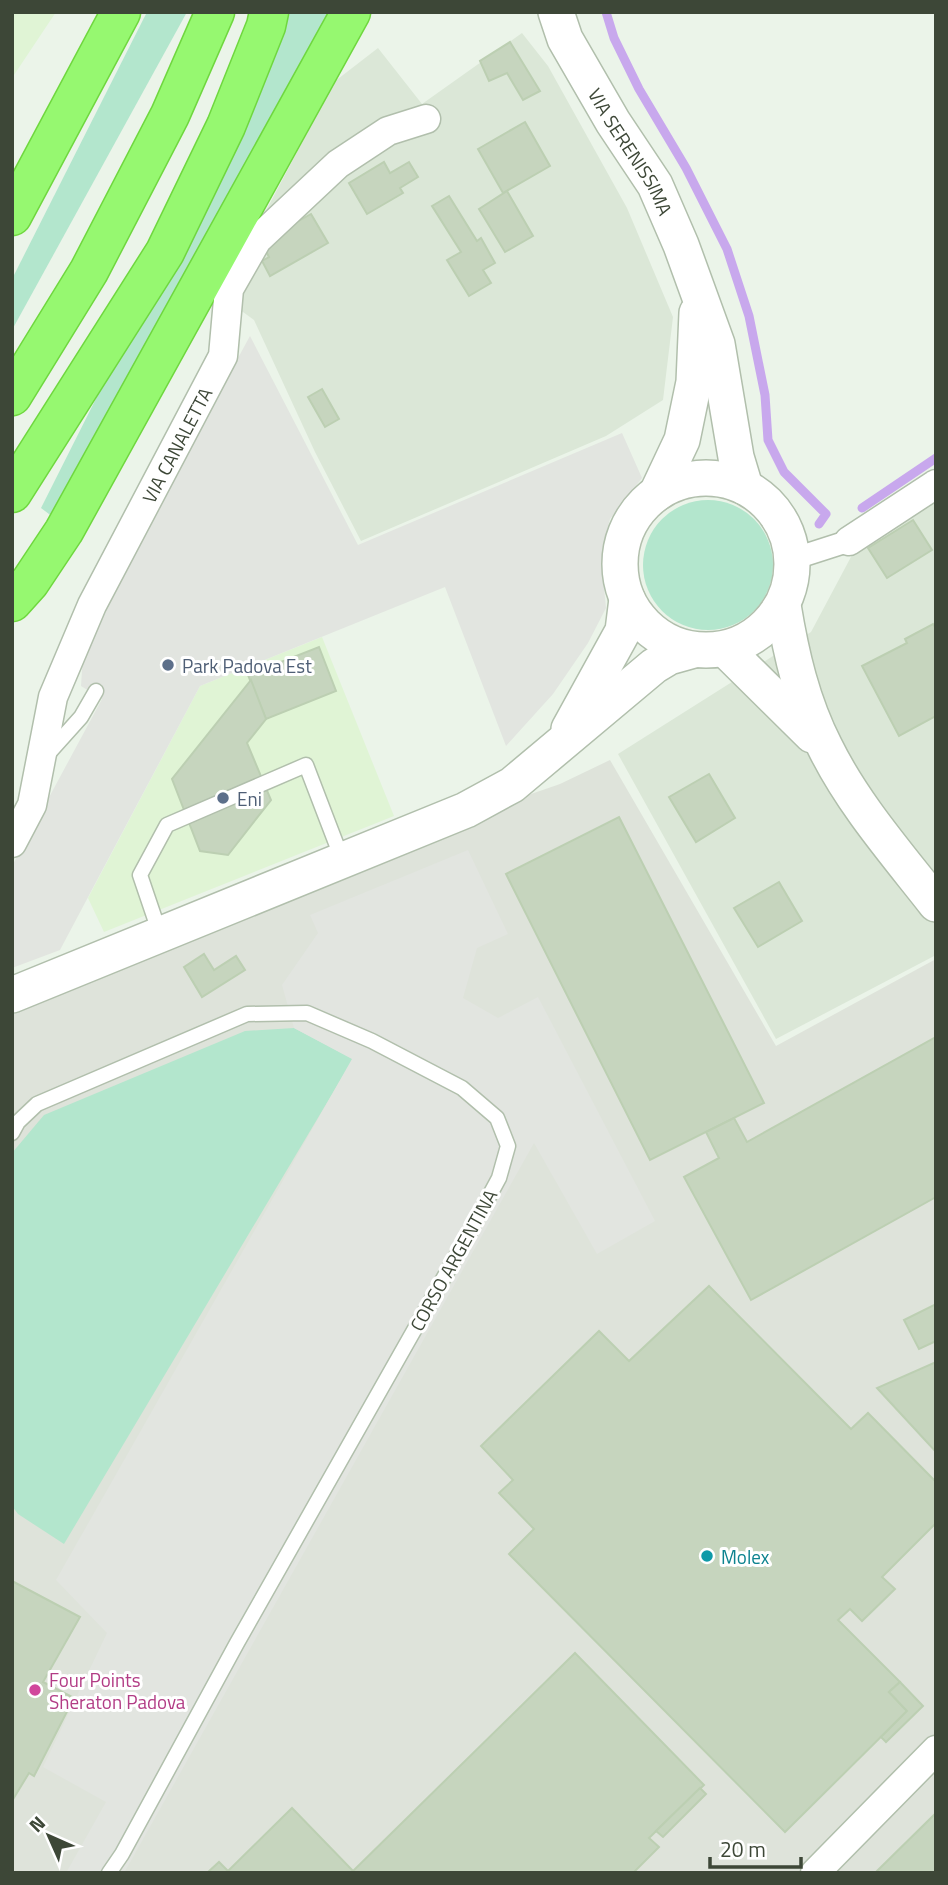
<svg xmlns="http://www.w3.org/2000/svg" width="948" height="1885" font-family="'Titillium Web',sans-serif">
	<rect width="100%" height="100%" fill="#ebf4e9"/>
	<g fill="#dbe7d7">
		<polygon points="522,33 548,66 627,208 673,317 663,400 606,436 361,541 315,452 254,320 221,296 334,82 378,48 422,104"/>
		<polygon points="936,498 936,955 776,1039 618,754 811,632 852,555"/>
	</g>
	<g fill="#e0f4d5">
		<polygon points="12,12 56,12 12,78"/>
		<polygon points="322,637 394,816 104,932 88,898 200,686"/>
	</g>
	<polygon fill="#dee3da" points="610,760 776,1046 936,959 936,1873 12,1873 12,1015 494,807 560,784"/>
	<g fill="#b3e6cd">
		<polygon points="147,12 187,12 12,330 12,279"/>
		<polygon points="283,12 329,12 53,517 41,508 273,47"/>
		<circle cx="708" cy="565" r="65"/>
		<polygon points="294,1028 353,1059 64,1544 18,1514 12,1506 12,1153 44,1115 245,1031"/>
	</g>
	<g fill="#e2e5e0">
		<polygon points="250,336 358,545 622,433 642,478 610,519 604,541 603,577 606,608 588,643 553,694 506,746 445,587 200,686 60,950 12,968 12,866 102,699 81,686 84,639"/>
		<polygon points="468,850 508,934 477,948 463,998 498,1018 538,997 655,1221 597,1254 534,1143 124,1873 66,1873 106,1802 43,1767 107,1633 56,1580 352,1059 294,1028 282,985 318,933 310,915"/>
	</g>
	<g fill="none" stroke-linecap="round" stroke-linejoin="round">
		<g stroke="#c8a8ed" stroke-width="9">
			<polyline points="606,12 614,38 639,89 686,168 727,249 749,316 765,395 768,440 784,472 826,514 819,524"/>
			<polyline points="862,508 936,458"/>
		</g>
	</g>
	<g fill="#c6d5be" stroke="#bccfb2" stroke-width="2">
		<polygon points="510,42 540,91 523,100 507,73 489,81 480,61"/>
		<polygon points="525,122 550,166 503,193 478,149"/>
		<polygon points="384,162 390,173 409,162 418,177 400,188 403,193 367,214 349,183"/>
		<polygon points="507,191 533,236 505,252 479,209"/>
		<polygon points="449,196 477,241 481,238 495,263 483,270 491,283 469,296 447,260 461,252 432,206"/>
		<polygon points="311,214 328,243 270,276 262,261 269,257 261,242"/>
		<polygon points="322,389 339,419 325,427 308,397"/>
		<polygon points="913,520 932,550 887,578 868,548"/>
		<polygon points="933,624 936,629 936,716 899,736 862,666 907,643 905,639"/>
		<polygon points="319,647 336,691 266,719 248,675"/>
		<polygon points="251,680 266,719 247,743 271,800 228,855 200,851 172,779"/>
		<polygon points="709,774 735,818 696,842 669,797"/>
		<polygon points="619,817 764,1103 650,1160 506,874"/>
		<polygon points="779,882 802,921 758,947 734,908"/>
		<polygon points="204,954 214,970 236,956 245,970 202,997 184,967"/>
		<polygon points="936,1037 936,1197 751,1300 684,1177 719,1158 706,1132 734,1118 747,1142"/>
		<polygon points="709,1286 851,1429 868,1413 936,1482 936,1523 882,1577 895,1589 862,1621 850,1609 838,1620 900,1682 889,1692 907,1711 785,1832 509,1554 534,1529 499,1493 513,1480 481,1446 599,1331 629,1361"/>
		<polygon points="936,1304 936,1341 919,1349 904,1320"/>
		<polygon points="936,1362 936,1452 877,1388"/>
		<polygon points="12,1581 80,1617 43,1682 74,1698 34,1776 29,1773 12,1801"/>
		<polygon points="575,1653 704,1785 649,1838 659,1847 633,1873 355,1873 353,1871"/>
		<polygon points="900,1682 923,1706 886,1742 881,1737 907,1711 889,1692"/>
		<polygon points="700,1788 706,1794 663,1837 656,1831"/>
		<polygon points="292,1808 355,1873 207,1873 219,1862 228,1871"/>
		<polygon points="936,1813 936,1873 878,1873 877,1871"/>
	</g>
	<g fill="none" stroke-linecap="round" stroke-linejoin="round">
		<g stroke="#b1bfac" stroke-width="17">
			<g id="service">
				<polyline points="46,756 81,717 96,691"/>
				<polyline points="160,934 140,875 167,825 306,765 342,859"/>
				<polyline points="12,1133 18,1122 37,1104 247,1014 307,1013 372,1041 462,1088 497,1118 508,1146 499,1178 472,1228 237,1643 122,1854 109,1873"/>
			</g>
		</g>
		<g stroke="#b1bfac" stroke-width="24">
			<polyline id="pedestrian" points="793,559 849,541"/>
		</g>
		<g stroke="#b1bfac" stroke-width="31">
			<g id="minor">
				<polyline points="849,541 936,484"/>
				<path id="s1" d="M12,843L32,805L53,697L92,605L223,356L229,289L257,240L338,164L388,131L426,119"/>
				<polyline points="815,1873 936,1750"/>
			</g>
		</g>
		<g stroke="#b1bfac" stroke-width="38">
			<g id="tertiary">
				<path id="s2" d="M556,12L565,39L613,122L655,185L681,245L717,344L736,457L745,487"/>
				<circle cx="706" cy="564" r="86"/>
				<polyline points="657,493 682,440 694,382 697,313"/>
				<path d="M783,605C791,654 802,702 825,747C853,804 897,854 936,904"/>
				<polyline points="725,649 812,735"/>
				<polyline points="569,729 623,631 627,599"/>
				<polyline points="12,995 466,810 512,785 654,666 669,657 694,650"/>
			</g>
		</g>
		<g stroke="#6fd73f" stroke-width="41">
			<g id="motorway">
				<polyline points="12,216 121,12"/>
				<polyline points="12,396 89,271 170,115 215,12"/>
				<polyline points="12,493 165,252 226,126 266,26 269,12"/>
				<polyline points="12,602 30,582 64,531 351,12"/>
			</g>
		</g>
		<use href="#service" stroke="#fff" stroke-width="14"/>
		<use href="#pedestrian" stroke="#fff" stroke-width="21"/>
		<use href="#minor" stroke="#fff" stroke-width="28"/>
		<use href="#tertiary" stroke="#fff" stroke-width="35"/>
		<use href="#motorway" stroke="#96f870" stroke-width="38"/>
	</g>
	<g fill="#5c6f8a" stroke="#fff" stroke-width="2.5">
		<circle cx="168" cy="665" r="7"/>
		<circle cx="223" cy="798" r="7"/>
	</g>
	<circle fill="#0f9aa8" stroke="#fff" stroke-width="2.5" cx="707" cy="1556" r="7"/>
	<circle fill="#d1479c" stroke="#fff" stroke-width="2.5" cx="35" cy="1690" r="7"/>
	<g text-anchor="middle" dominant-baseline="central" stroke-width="6" stroke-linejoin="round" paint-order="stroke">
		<g font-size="19" fill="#3d4737" stroke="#fff">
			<text stroke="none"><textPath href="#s2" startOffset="159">VIA SERENISSIMA</textPath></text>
			<text stroke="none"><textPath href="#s1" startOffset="434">VIA CANALETTA</textPath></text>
			<text transform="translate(453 1260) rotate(-61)">CORSO ARGENTINA</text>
		</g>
		<g font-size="19" fill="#4e5e75" stroke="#fff" text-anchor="start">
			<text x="182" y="665">Park Padova Est</text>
			<text x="237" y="798">Eni</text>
		</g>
		<g font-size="19" fill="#0d838f" stroke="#fff" text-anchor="start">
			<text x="721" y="1556">Molex</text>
		</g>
		<g font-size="19" fill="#b23c85" stroke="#fff" text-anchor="start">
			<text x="49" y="1679">Four Points<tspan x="49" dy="22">Sheraton Padova</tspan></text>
		</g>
	</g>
	<rect width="948" height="1885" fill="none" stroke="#3d4737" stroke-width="28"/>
	<g transform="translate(49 1836) rotate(315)" stroke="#ffffff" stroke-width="5" paint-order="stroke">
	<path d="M0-5L12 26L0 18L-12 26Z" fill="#3d4737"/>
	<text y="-10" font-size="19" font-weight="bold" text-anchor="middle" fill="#3d4737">N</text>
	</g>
	<path d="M710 1857v10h91v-10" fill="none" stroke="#3d4737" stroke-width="3.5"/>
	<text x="720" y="1857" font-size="21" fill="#3d4737" stroke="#ffffff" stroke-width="5" paint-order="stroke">20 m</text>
</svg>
